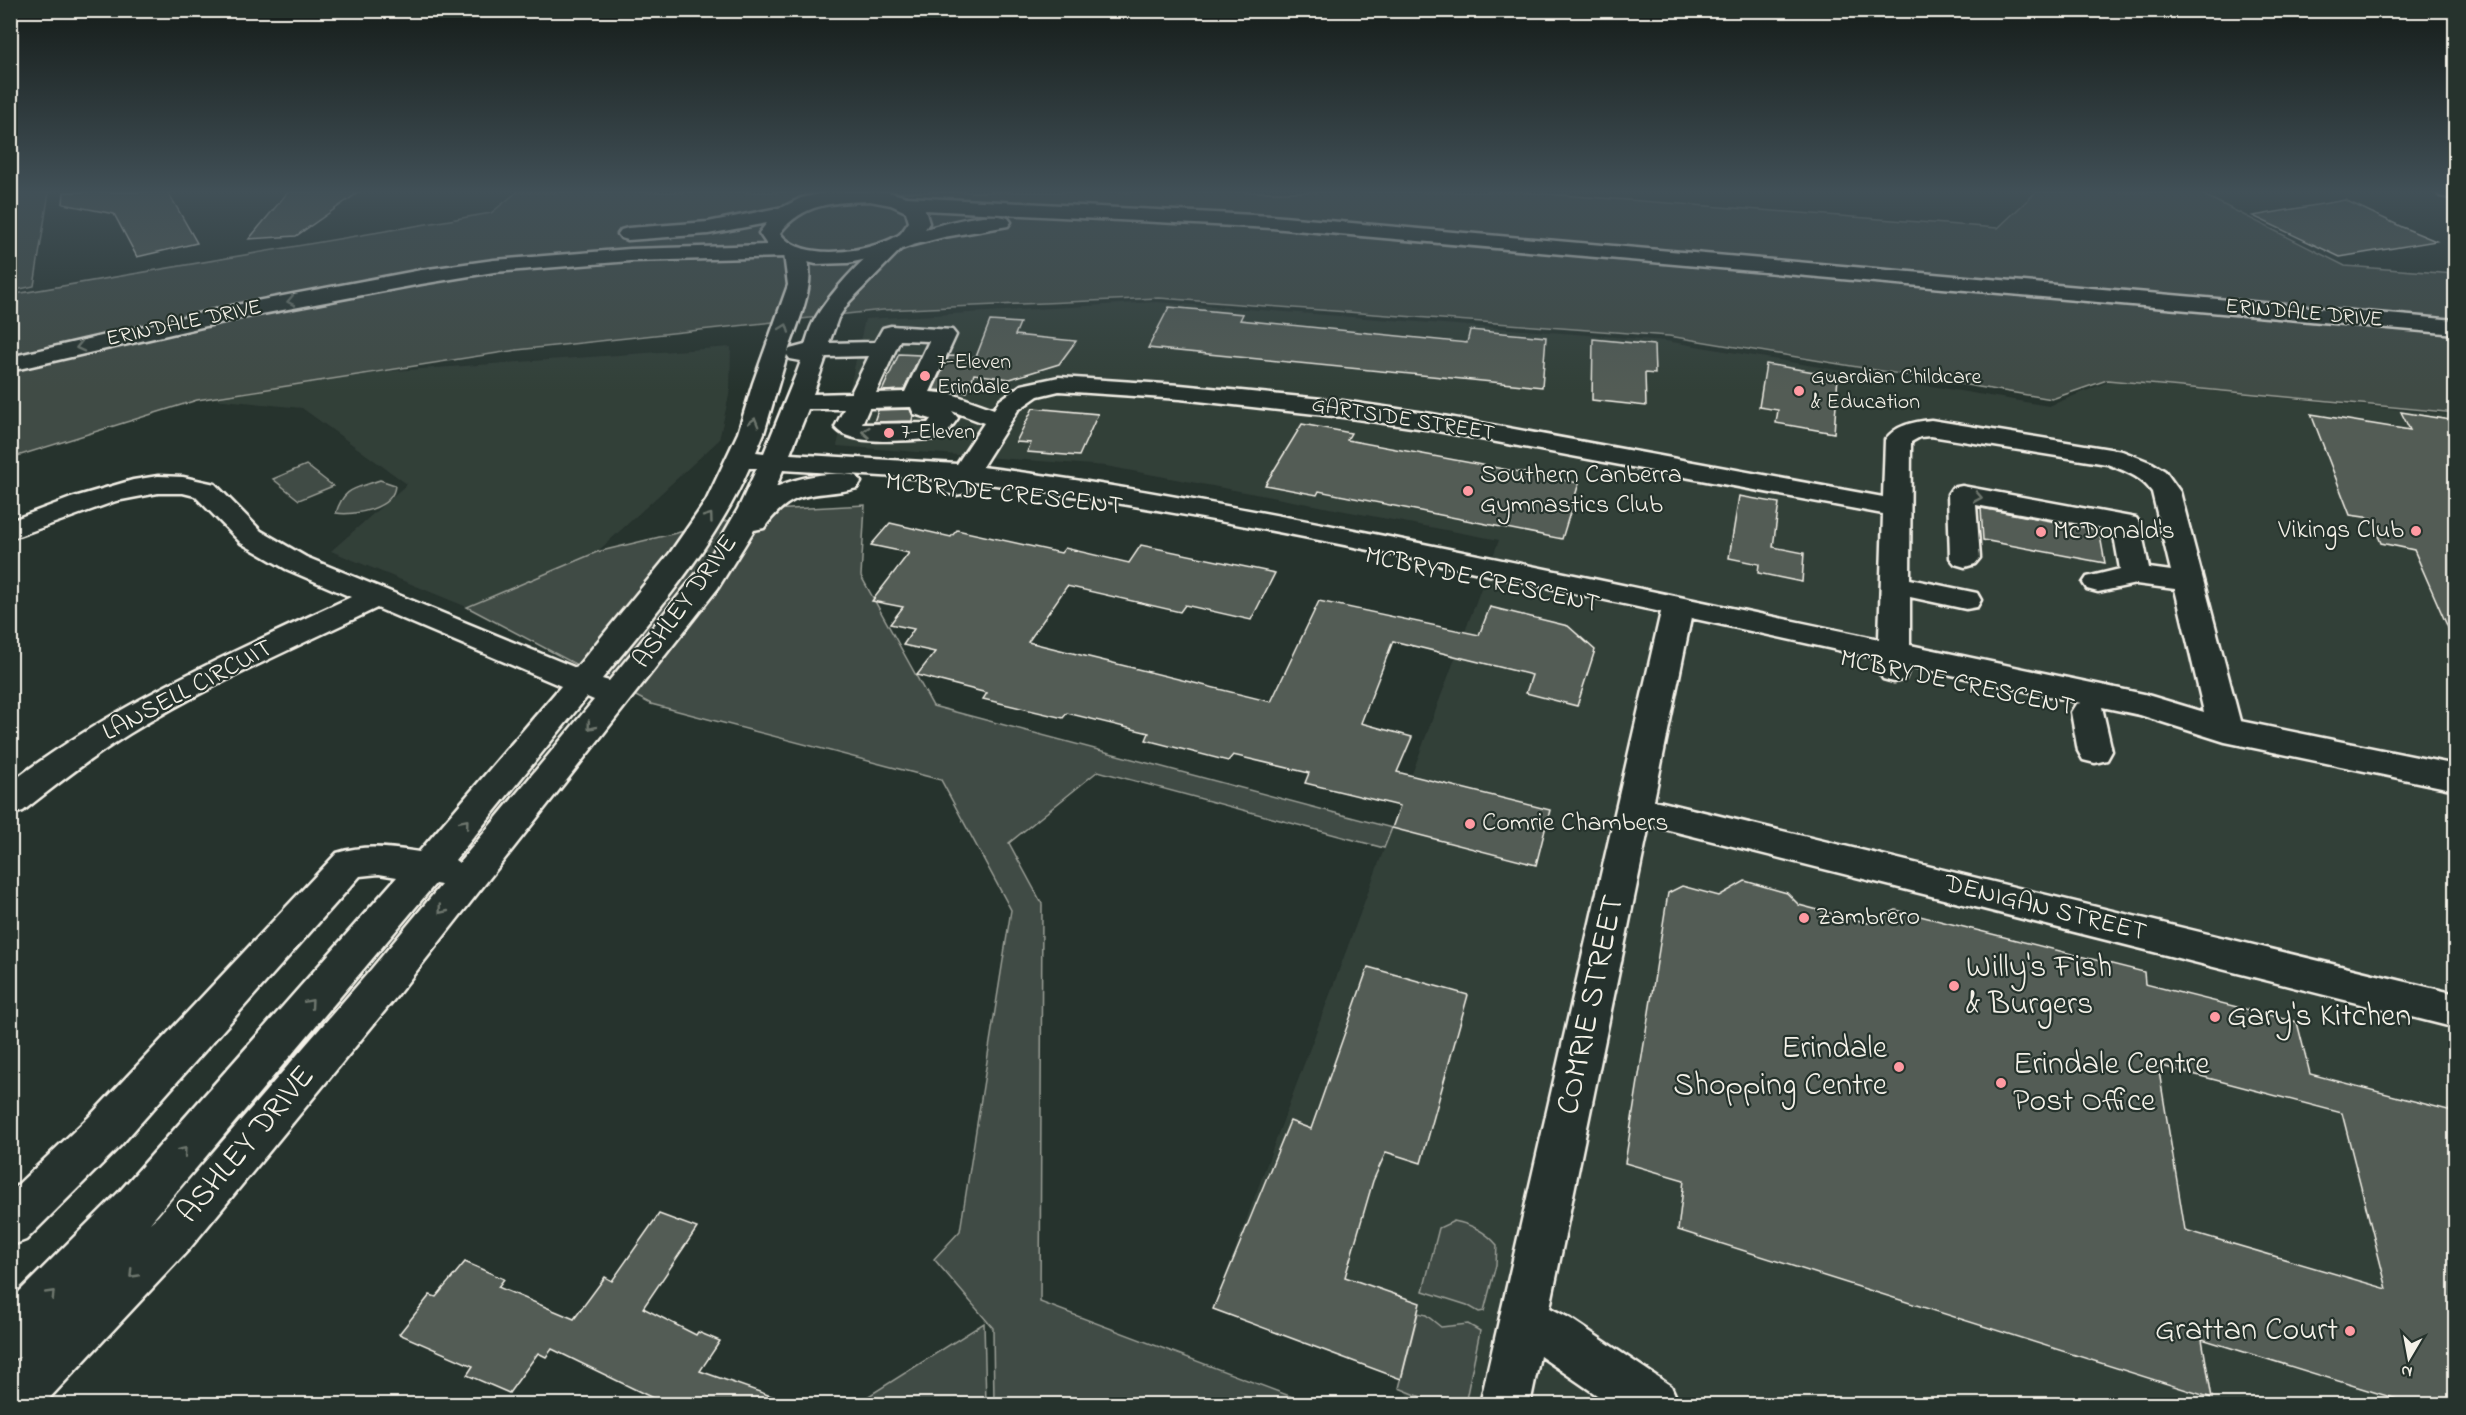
<svg xmlns="http://www.w3.org/2000/svg" width="2466" height="1415" font-family="'Indie Flower',sans-serif">
	<rect width="100%" height="100%" fill="#26332d"/>
	<filter id="ink" filterUnits="userSpaceOnUse"><feTurbulence type="fractalNoise" baseFrequency=".0167" numOctaves="2"/><feDisplacementMap in="SourceGraphic" scale="12" xChannelSelector="R" yChannelSelector="G"/><feConvolveMatrix kernelMatrix="1 2 1 2 8 2 1 2 1" color-interpolation-filters="sRGB"/></filter>
	<g filter="url(#ink)">
		<g fill="#333f39">
			<polygon points="1156,302 1666,341 2049,406 2110,381 2455,415 2455,1404 1412,1404 1401,1379 1213,1309 1499,540 1106,466 837,446 865,319"/>
			<polygon points="731,347 730,391 719,440 597,552 467,607 331,551 407,484 302,408 214,399 290,384 365,373"/>
		</g>
		<g fill="#414b45" stroke="#9a9e96" stroke-width="1.5">
			<polygon points="11,192 49,192 34,286 11,291"/>
			<polygon points="517,192 1522,192 1998,228 2036,192 2198,192 2345,266 2455,274 2456,413 2107,380 2052,399 1669,336 1159,298 883,310 517,350 197,400 11,458 10,295 491,213"/>
			<polygon points="306,465 333,486 299,500 273,479"/>
			<path d="M380,480L395,485C394,509 354,516 336,513C344,487 355,489 380,480Z"/>
			<polygon points="865,505 861,576 933,706 1392,828 1384,848 1098,771 1009,843 1042,904 1040,1302 1311,1404 994,1404 993,1328 934,1259 960,1231 1011,910 941,780 651,704 467,607 597,552 772,510"/>
			<path d="M1454,1221C1470,1224 1486,1232 1497,1245L1496,1265L1484,1311L1479,1312L1467,1305L1423,1291L1439,1228Z"/>
			<polygon points="1418,1313 1426,1315 1441,1327 1468,1324 1480,1331 1465,1404 1438,1404 1399,1388"/>
			<polygon points="984,1323 986,1404 856,1404"/>
		</g>
		<g fill="#525c55" stroke="#f4f1e8" stroke-width="1.5" fill-rule="evenodd">
			<polygon points="64,192 168,192 197,243 137,257 114,214 63,204"/>
			<polygon points="288,192 359,192 296,236 249,239"/>
			<polygon points="2345,200 2402,227 2436,241 2340,257 2253,216"/>
			<polygon points="1169,307 1243,314 1240,320 1467,343 1470,330 1546,337 1542,387 1148,348"/>
			<polygon points="990,321 1020,323 1015,335 1076,341 1059,364 1010,379 974,374 967,392 933,390 949,356 976,357"/>
			<polygon points="1593,339 1654,345 1655,374 1645,373 1646,406 1592,400"/>
			<polygon points="899,354 920,355 904,390 882,391"/>
			<polygon points="1766,364 1838,376 1834,433 1776,423 1778,410 1759,407"/>
			<polygon points="1033,408 1098,414 1079,456 1027,452 1031,443 1016,442"/>
			<polygon points="910,409 913,416 912,421 874,422 878,410"/>
			<polygon points="2401,412 2456,421 2456,646 2414,550 2381,543 2371,518 2350,515 2311,414 2410,430"/>
			<polygon points="1302,424 1351,433 1347,440 1579,483 1562,539 1319,491 1317,495 1265,485"/>
			<polygon points="1739,496 1779,503 1773,547 1804,553 1802,582 1758,573 1759,564 1729,558"/>
			<polygon points="1981,508 2099,530 2105,563 1983,540"/>
			<polygon points="890,523 951,537 957,530 1061,553 1065,548 1129,563 1141,545 1275,573 1251,620 1185,605 1180,612 1067,586 1028,642 1271,702 1319,601 1479,635 1490,607 1568,626 1595,650 1577,706 1526,693 1532,675 1393,641 1361,723 1412,737 1397,772 1550,810 1536,865 1392,828 1400,806 1305,783 1309,773 1233,755 1228,761 1146,740 1149,733 1067,713 1063,718 983,699 987,693 917,675 935,652 903,645 914,629 890,624 903,607 872,601 909,553 871,545"/>
			<path d="M1745,881L1787,893L1799,905L1868,923L1896,910L2144,972L2145,984L2297,1022L2310,1074L2456,1112V1404H2413L2202,1339L2212,1398L1678,1230L1684,1180L1625,1163L1668,893L1682,886L1719,896ZM2158,1065L2342,1113L2387,1289L2185,1230Z"/>
			<polygon points="1368,967 1468,995 1421,1163 1386,1152 1373,1181 1345,1277 1420,1303 1401,1379 1213,1309 1290,1121 1311,1129"/>
			<polygon points="659,1214 697,1228 643,1308 696,1335 698,1332 720,1341 700,1371 785,1401 785,1404 665,1404 552,1349 546,1357 538,1353 509,1393 467,1375 473,1366 399,1334 430,1295 436,1297 465,1262 504,1279 498,1287 574,1319 605,1277 612,1281"/>
		</g>
		<g fill="none" stroke-linecap="round" stroke-linejoin="round">
			<g stroke="#f4f1e8" stroke-width="5">
				<g id="minor">
					<polygon points="2437,192 2456,192 2456,199 2440,196"/>
					<path d="M895,239L902,241L905,245L849,302L838,318L829,343L875,342L883,328L891,326L952,330L956,335L930,392L952,394L994,409L1000,400L1021,385L1059,377L1180,385L1343,401L1432,414L1883,497L1885,440C1896,425 1913,422 1931,420L2122,451L2152,463L2165,471L2180,492L2240,721L2456,765V790L2225,742L2140,715L2102,707L2112,751L2107,760L2095,763L2083,760L2078,751L2071,712L2076,704L2081,703L1910,666L1905,679L1894,682L1883,679L1878,671V659L1691,618L1654,800L2456,994V1028L1649,825L1550,1308L1571,1319L1671,1386L1679,1404H1610L1540,1356L1530,1404H1480L1661,612C1433,563 1205,512 973,482L966,493L956,495L946,493L942,487L947,480L783,470L776,487C800,477 831,470 857,476L861,482L857,488C813,499 795,485 764,528L754,530L718,588L396,997L190,1248L44,1404H10V1366L20,1357L10,1360V1301L120,1191L397,877L379,874L360,876L121,1145L26,1240L10,1246V1192L89,1117L337,853C365,844 390,848 419,852L561,686L377,608C294,648 208,685 129,734C92,757 57,784 23,811L10,815V783C115,703 233,652 351,597L286,569L241,543L195,496L183,493H158L116,501L10,539V521L71,498L133,480L158,476L183,477L215,484L261,531L306,557L576,668L670,553L706,501L738,433L753,383L788,285L784,254L787,249L795,248L803,249C821,276 797,324 788,352L790,349L805,345C808,336 810,327 815,319C827,297 872,244 895,239ZM900,340L929,341L905,392L876,393ZM787,355L790,359L801,361L797,372L764,453L756,452L764,433ZM869,356L851,393L813,394L826,357ZM1059,391L1180,399L1343,417L1432,430L1883,514L1879,639C1702,602 1526,564 1349,529C1227,506 1105,482 982,467L1018,410L1038,396ZM911,407L914,414L931,419L928,423L862,424L869,408ZM808,409H844L835,427C849,448 912,439 936,439L945,436L958,418L952,411L984,423L957,464L790,454ZM1931,436L2107,464C2125,471 2141,476 2152,492L2171,571L2149,568L2140,524L2136,518L1962,486L1952,488L1948,494L1950,558L1955,564L1965,567L1975,564L1980,558L1976,505L2113,530L2120,569L2087,577L2083,583L2087,589L2098,592L2136,584L2175,589L2204,712L2144,694L1910,645V597L1966,609L1977,607L1981,600L1977,593L1910,579L1911,442L1920,437ZM749,468H757L738,509L710,557L609,681L602,679C655,614 716,544 749,468ZM587,697L594,700L459,863L455,860ZM435,884L441,885L368,973L158,1216L150,1223Z"/>
				</g>
			</g>
			<g stroke="#f4f1e8" stroke-width="5">
				<path id="major" d="M828,192H888L907,197L1272,216L2456,320V334L1272,228L925,210L929,223L925,229C950,223 983,211 1008,218L1011,222L1008,226L944,237L913,245L882,256L848,263L816,264L786,257L630,261L494,272L421,284L241,318L10,371V357L241,304L421,270L494,260L630,249L767,245L759,233L767,223L708,234L628,240L621,238L618,234L621,230L628,228L708,222L783,207L801,198ZM870,201L891,205L906,212L909,222C905,227 902,234 897,236C870,252 800,263 780,233C803,203 834,202 870,201Z"/>
			</g>
			<use href="#minor" fill="#26332d" fill-rule="evenodd"/>
			<use href="#major" fill="#26332d" fill-rule="evenodd"/>
		</g>
		<defs><path id="oneway-chevron" d="M-2-3.5L2.5 0L-2 3.5" fill="none" stroke-width="1.6" stroke-linecap="round" stroke-linejoin="round" transform="scale(1.5)"/></defs>
		<g stroke="#6e766e">
			<use href="#oneway-chevron" transform="translate(291 301) rotate(169)"/>
			<use href="#oneway-chevron" transform="translate(785 328) rotate(-70)"/>
			<use href="#oneway-chevron" transform="translate(80 347) rotate(167)"/>
			<use href="#oneway-chevron" transform="translate(754 422) rotate(-74)"/>
			<use href="#oneway-chevron" transform="translate(866 432) rotate(-176)"/>
			<use href="#oneway-chevron" transform="translate(1978 497) rotate(10)"/>
			<use href="#oneway-chevron" transform="translate(709 517) rotate(-54)"/>
			<use href="#oneway-chevron" transform="translate(591 726) rotate(129)"/>
			<use href="#oneway-chevron" transform="translate(465 823) rotate(-50)"/>
			<use href="#oneway-chevron" transform="translate(442 910) rotate(129)"/>
			<use href="#oneway-chevron" transform="translate(310 1003) rotate(-49)"/>
			<use href="#oneway-chevron" transform="translate(183 1151) rotate(-49)"/>
			<use href="#oneway-chevron" transform="translate(133 1274) rotate(134)"/>
			<use href="#oneway-chevron" transform="translate(51 1294) rotate(-46)"/>
		</g>
	</g>
	<linearGradient id="sky" x2="0" y2="1"><stop stop-color="#151c19"/><stop offset="0.49" stop-color="#415057"/><stop offset="1" stop-color="#415057" stop-opacity="0"/></linearGradient>
	<rect width="2466" height="391" fill="url(#sky)"/>
	<g fill="#ff9aa2" stroke="#26332d" stroke-width="2">
		<circle cx="925" cy="376" r="6"/>
		<circle cx="1799" cy="391" r="6"/>
		<circle cx="889" cy="433" r="6"/>
		<circle cx="1468" cy="491" r="6"/>
		<circle cx="2416" cy="531" r="6"/>
		<circle cx="2041" cy="532" r="6"/>
		<circle cx="1470" cy="824" r="6"/>
		<circle cx="1804" cy="918" r="6"/>
		<circle cx="1954" cy="986" r="6"/>
		<circle cx="2215" cy="1017" r="6"/>
		<circle cx="1899" cy="1067" r="6"/>
		<circle cx="2001" cy="1083" r="6"/>
		<circle cx="2350" cy="1331" r="6"/>
	</g>
	<g text-anchor="middle" dominant-baseline="central" stroke-width="4.5" stroke-linejoin="round" paint-order="stroke">
		<g font-size="22" fill="#f4f1e8" stroke="#26332d">
			<text transform="translate(2304 314) rotate(5)">ERINDALE DRIVE</text>
			<text transform="translate(184 324) rotate(-12)">ERINDALE DRIVE</text>
			<text transform="translate(1403 420) rotate(9)">GARTSIDE STREET</text>
		</g>
		<g font-size="22" fill="#f4f1e8" stroke="#26332d" text-anchor="start">
			<text x="937" y="363">7-Eleven<tspan x="937" dy="25">Erindale</tspan></text>
			<text x="1811" y="378">Guardian Childcare<tspan x="1811" dy="25">&amp; Education</tspan></text>
			<text x="901" y="433">7-Eleven</text>
		</g>
		<g font-size="26" fill="#f4f1e8" stroke="#26332d" text-anchor="start">
			<text x="1480" y="476">Southern Canberra<tspan x="1480" dy="30">Gymnastics Club</tspan></text>
			<text x="2404" y="531" text-anchor="end">Vikings Club</text>
			<text x="2053" y="532">McDonald's</text>
			<text x="1482" y="824">Comrie Chambers</text>
			<text x="1816" y="918">Zambrero</text>
		</g>
		<g font-size="26" fill="#f4f1e8" stroke="#26332d">
			<text transform="translate(1004 495) rotate(6)">MCBRYDE CRESCENT</text>
			<text transform="translate(1482 581) rotate(12)">MCBRYDE CRESCENT</text>
			<text transform="translate(686 602) rotate(-54)">ASHLEY DRIVE</text>
			<text transform="translate(1957 684) rotate(12)">MCBRYDE CRESCENT</text>
			<text transform="translate(188 691) rotate(-28)">LANSELL CIRCUIT</text>
			<text transform="translate(2045 909) rotate(14)">DENIGAN STREET</text>
		</g>
		<g font-size="32" fill="#f4f1e8" stroke="#26332d" text-anchor="start">
			<text x="1966" y="968">Willy's Fish<tspan x="1966" dy="37">&amp; Burgers</tspan></text>
			<text x="2227" y="1017">Gary's Kitchen</text>
			<text x="1887" y="1049" text-anchor="end">Erindale<tspan x="1887" dy="37">Shopping Centre</tspan></text>
			<text x="2013" y="1065">Erindale Centre<tspan x="2013" dy="37">Post Office</tspan></text>
			<text x="2338" y="1331" text-anchor="end">Grattan Court</text>
		</g>
		<g font-size="32" fill="#f4f1e8" stroke="#26332d">
			<text transform="translate(1592 1005) rotate(-78)">COMRIE STREET</text>
			<text transform="translate(247 1145) rotate(-50)">ASHLEY DRIVE</text>
		</g>
	</g>
	<rect width="2466" height="1415" fill="none" stroke="#26332d" stroke-width="36"/>
	<rect x="18" y="18" width="2430" height="1379" fill="none" stroke="#f4f1e8" stroke-width="2" filter="url(#ink)"/>
	<g transform="translate(2409 1358) rotate(190)" stroke="#26332d" stroke-width="4.5" paint-order="stroke">
	<path d="M0-4.5L10 22L0 15L-10 22Z" fill="#f4f1e8"/>
	<text y="-9" font-size="16" font-weight="bold" text-anchor="middle" fill="#f4f1e8">N</text>
	</g>
</svg>
